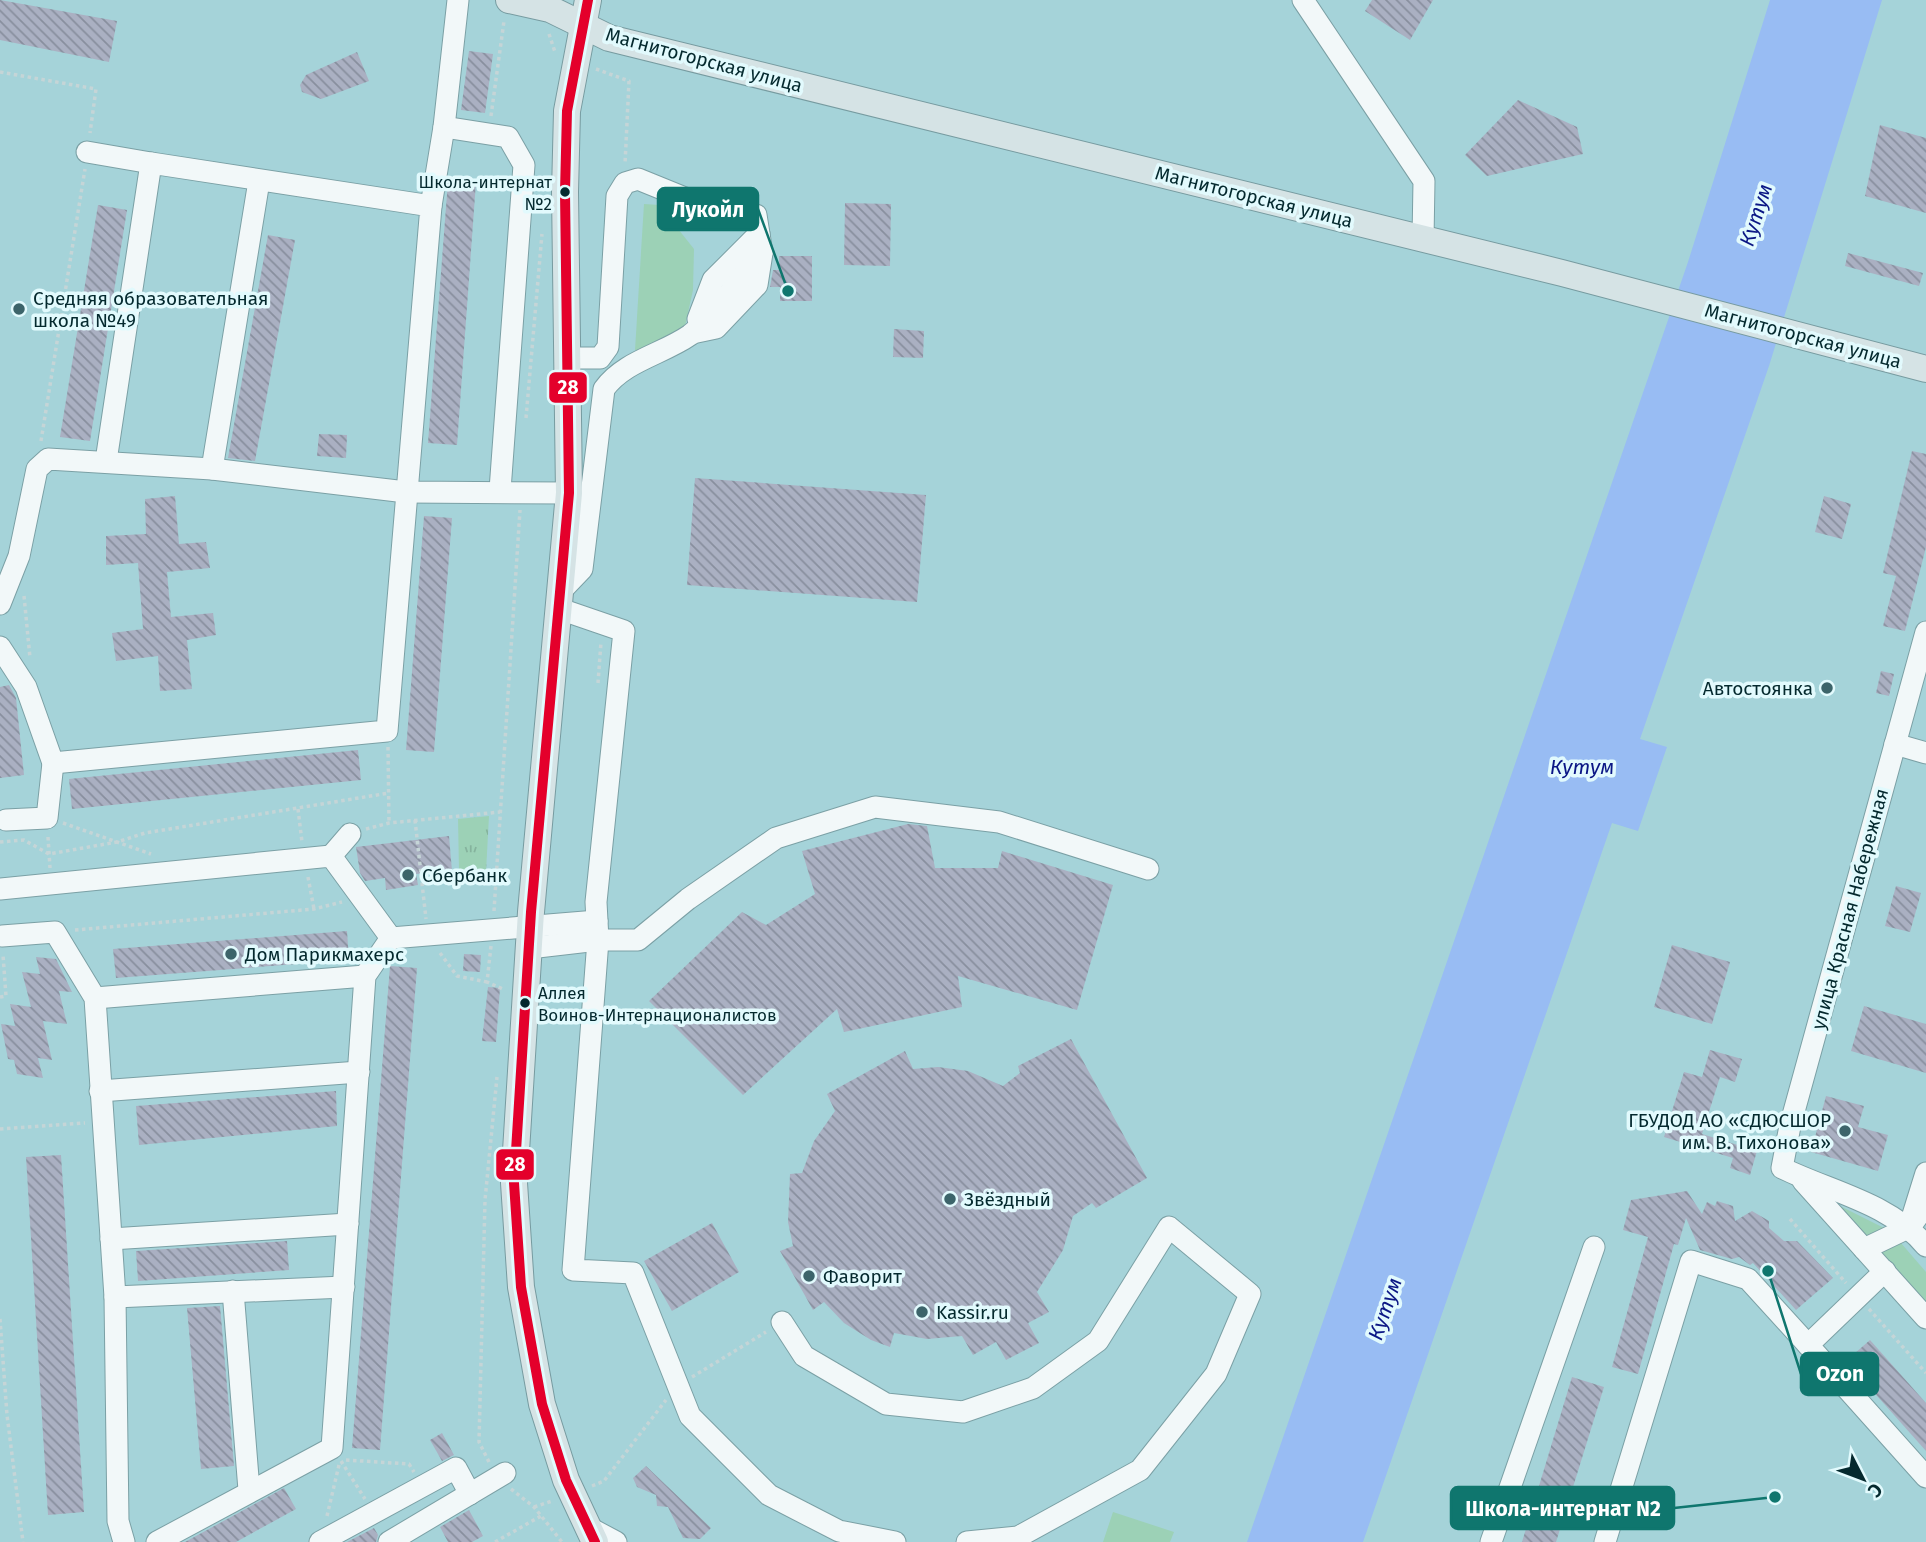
<svg xmlns="http://www.w3.org/2000/svg" width="1926" height="1542" font-family="'Fira Sans',sans-serif">
	<defs>
		<pattern id="park-tufts" width="24" height="20" patternUnits="userSpaceOnUse" patternTransform="scale(1.75)"><rect width="24" height="20" fill="#9cd1b6"/><path d="M3 7l-1-3M5 7V3M7 7l1-3M15 17l-1-3M17 17v-4M19 17l1-3" fill="none" stroke="#85b39d"/></pattern>
		<pattern id="building-back-hatch" width="6" height="6" patternUnits="userSpaceOnUse" patternTransform="scale(1.75)"><rect width="6" height="6" fill="#aab0c2"/><path d="M-1 5l2 2M0 0l6 6M5-1l2 2" fill="none" stroke="#888f9e"/></pattern>
	</defs>
	<rect width="100%" height="100%" fill="#a5d3d9"/>
	<g fill="#9cd1b6">
		<polygon points="644,204 659,205 694,249 693,290 684,331 649,350 635,350"/>
		<polygon points="1830,1201 1884,1228 1866,1244"/>
		<polygon points="1894,1235 1926,1272 1926,1308 1876,1251"/>
		<polygon points="1113,1512 1174,1532 1170,1542 1103,1542"/>
	</g>
	<polygon fill="url(#park-tufts)" points="489,816 486,872 459,871 458,819"/>
	<polygon fill="#98bcf3" points="1770,0 1882,0 1769,366 1640,739 1667,747 1638,831 1612,823 1363,1542 1247,1542 1688,262"/>
	<g fill="url(#building-back-hatch)">
		<polygon points="0,0 117,21 109,62 0,40"/>
		<polygon points="1372,0 1433,0 1410,40 1365,11"/>
		<polygon points="469,51 493,54 485,113 461,110"/>
		<polygon points="357,52 369,81 321,99 302,92 300,85 306,75"/>
		<polygon points="1518,100 1577,127 1583,154 1487,176 1465,155"/>
		<polygon points="1880,125 1926,138 1926,213 1865,196"/>
		<polygon points="448,181 476,182 457,445 428,443"/>
		<polygon points="845,203 891,204 890,266 844,265"/>
		<polygon points="98,205 127,210 90,441 60,437"/>
		<polygon points="268,235 295,240 255,461 228,458"/>
		<polygon points="1848,253 1923,273 1919,286 1845,266"/>
		<polygon points="779,256 812,256 812,301 780,301 780,287 770,287 773,270 779,270"/>
		<polygon points="894,329 924,331 923,358 893,357"/>
		<polygon points="319,434 347,435 346,458 317,456"/>
		<polygon points="1912,451 1926,454 1926,547 1905,631 1883,626 1896,576 1883,573"/>
		<polygon points="695,478 926,495 917,602 687,585"/>
		<polygon points="175,496 179,544 206,542 210,568 167,572 171,617 213,613 216,635 187,640 192,689 160,691 158,656 116,661 112,633 143,629 138,563 106,565 106,536 146,534 145,499"/>
		<polygon points="1824,496 1851,504 1842,539 1815,532"/>
		<polygon points="424,516 452,518 434,752 406,750"/>
		<polygon points="1881,671 1894,674 1889,696 1876,693"/>
		<polygon points="9,685 16,698 24,775 0,778 0,687"/>
		<polygon points="358,750 361,780 72,809 69,779"/>
		<polygon points="908,824 927,826 935,868 998,868 1002,851 1113,885 1077,1010 958,976 962,1007 844,1032 837,1009 743,1095 649,1001 742,912 766,925 815,894 802,851"/>
		<polygon points="449,836 452,871 416,874 418,885 386,890 385,878 365,881 360,873 356,847"/>
		<polygon points="1896,886 1921,893 1910,932 1885,926"/>
		<polygon points="347,931 349,960 116,978 113,949"/>
		<polygon points="1672,945 1730,962 1712,1024 1654,1007"/>
		<polygon points="464,954 481,955 480,972 463,971"/>
		<polygon points="36,957 56,959 72,992 59,991 67,1024 43,1021 52,1060 38,1058 43,1078 17,1074 14,1060 8,1059 1,1024 15,1026 10,1004 31,1007 22,972 40,974"/>
		<polygon points="390,966 417,968 380,1450 352,1448"/>
		<polygon points="488,987 500,988 496,1042 482,1041"/>
		<polygon points="1864,1006 1926,1024 1926,1073 1851,1051"/>
		<polygon points="1071,1039 1147,1178 1096,1208 1092,1203 1073,1216 1063,1250 1037,1292 1049,1312 1028,1323 1039,1343 1006,1360 996,1342 973,1355 962,1336 927,1339 894,1333 890,1347 871,1340 844,1323 824,1302 813,1310 780,1251 793,1246 788,1222 790,1174 802,1173 814,1141 835,1111 827,1094 905,1051 913,1069 938,1067 968,1071 1003,1086 1020,1073 1018,1066"/>
		<polygon points="1710,1050 1742,1059 1735,1082 1720,1077 1702,1134 1757,1151 1750,1175 1730,1168 1733,1158 1664,1137 1684,1072 1702,1077"/>
		<polygon points="336,1091 337,1126 139,1145 136,1106"/>
		<polygon points="1826,1096 1864,1106 1858,1127 1888,1135 1878,1171 1811,1152"/>
		<polygon points="61,1155 84,1512 48,1515 26,1157"/>
		<polygon points="1687,1191 1702,1214 1707,1202 1715,1206 1717,1201 1733,1206 1735,1221 1752,1211 1769,1221 1769,1228 1784,1241 1797,1241 1833,1278 1796,1310 1753,1263 1750,1265 1739,1257 1732,1259 1700,1250 1686,1218 1678,1245 1674,1244 1638,1374 1612,1367 1648,1237 1623,1230 1631,1200"/>
		<polygon points="712,1223 739,1272 672,1311 644,1261"/>
		<polygon points="287,1241 289,1270 138,1281 136,1251"/>
		<polygon points="220,1306 234,1466 201,1469 187,1308"/>
		<polygon points="1870,1340 1926,1403 1926,1451 1846,1361"/>
		<polygon points="1572,1377 1604,1387 1556,1542 1522,1542"/>
		<polygon points="442,1433 454,1455 442,1461 430,1440"/>
		<polygon points="646,1466 711,1528 700,1539 683,1538 668,1507 657,1506 656,1495 637,1487 633,1478"/>
		<polygon points="284,1488 296,1509 236,1542 185,1542"/>
		<polygon points="469,1510 483,1536 472,1542 448,1542 440,1527"/>
		<polygon points="374,1528 378,1535 376,1542 347,1542"/>
	</g>
	<g fill="none" stroke-linecap="round" stroke-linejoin="round">
		<g stroke="#7ba0a5" stroke-width="23">
			<g id="minor">
				<polyline points="1303,0 1424,181 1423,239"/>
				<polyline points="444,127 508,137 524,165 500,490"/>
				<polyline points="87,152 151,163"/>
				<polyline points="431,206 444,127 458,0"/>
				<polyline points="698,319 713,280 759,234"/>
				<polyline points="697,332 716,328 757,285 762,253"/>
				<polyline points="212,469 259,181"/>
				<path d="M559,593L582,569L604,389C624,361 663,354 690,335C710,320 744,274 762,253L756,215L697,203L638,179L625,183L617,196L608,347L600,358H566"/>
				<polyline points="0,604 19,556 37,469 48,459 212,469 406,492 569,493"/>
				<polyline points="557,608 624,631 596,902 598,940 573,1270 633,1273 690,1416 769,1495 839,1531 895,1542"/>
				<path d="M1926,632L1790,1126L1782,1168C1831,1192 1890,1203 1926,1246"/>
				<polyline points="0,647 26,687 53,763 387,731 431,206 151,163 106,461"/>
				<polyline points="1895,744 1926,753"/>
				<polyline points="6,820 47,818 53,763"/>
				<polyline points="331,856 350,834"/>
				<polyline points="0,889 331,856 391,938"/>
				<polyline points="2,936 55,932 95,998 115,1297 118,1521 124,1542"/>
				<polyline points="529,948 598,940 638,940 688,899 776,838 875,807 999,822 1148,869"/>
				<polyline points="95,998 365,976"/>
				<polyline points="100,1091 359,1072"/>
				<polyline points="1803,1181 1926,1318"/>
				<polyline points="1912,1218 1926,1173"/>
				<polyline points="111,1239 348,1224"/>
				<polyline points="1864,1249 1910,1227 1926,1205"/>
				<polyline points="1885,1271 1808,1345 1926,1477"/>
				<polyline points="233,1291 249,1490"/>
				<polyline points="115,1297 344,1287"/>
				<polyline points="782,1322 804,1356 886,1404 963,1412 1033,1388 1098,1341 1169,1227 1250,1294 1216,1374 1140,1470 1018,1537 967,1542"/>
				<polyline points="586,1526 616,1542"/>
				<polyline points="157,1542 332,1448 365,976 391,938 597,921"/>
				<polyline points="320,1542 456,1468 470,1494"/>
				<polyline points="389,1542 505,1473"/>
				<polyline points="1491,1542 1594,1247"/>
				<polyline points="1605,1542 1691,1261 1748,1279 1808,1345"/>
			</g>
		</g>
		<g stroke="#779ba0" stroke-width="28">
			<g id="major">
				<polyline points="509,0 550,9 609,38 1562,273 1926,369"/>
				<polyline points="588,0 567,111 565,192 569,493 531,912 514,1183 521,1287 542,1404 566,1480 595,1542"/>
			</g>
		</g>
		<g stroke="#c5d5d7" stroke-width="3.5" stroke-dasharray="3.5 3.5" stroke-linecap="butt">
			<polyline points="549,34 555,52"/>
			<polyline points="596,69 629,81 625,164"/>
			<polyline points="0,72 96,89 90,133"/>
			<polyline points="491,116 504,21"/>
			<polyline points="526,418 542,234"/>
			<polyline points="41,441 85,169"/>
			<polyline points="24,596 30,658"/>
			<polyline points="598,683 601,642"/>
			<polyline points="388,747 389,823"/>
			<polyline points="298,809 302,842"/>
			<polyline points="415,820 426,919"/>
			<polyline points="63,823 151,854"/>
			<polyline points="366,829 389,823 500,812"/>
			<polyline points="48,837 50,868"/>
			<polyline points="0,842 24,840 49,854 117,842 145,833 389,793"/>
			<polyline points="308,877 314,909"/>
			<polyline points="494,911 520,510"/>
			<polyline points="75,930 314,909 342,902"/>
			<polyline points="491,946 487,982 505,990"/>
			<polyline points="440,953 457,976 487,982"/>
			<polyline points="0,997 6,996 3,955"/>
			<polyline points="0,1129 85,1123"/>
			<polyline points="1790,1219 1846,1283"/>
			<polyline points="1869,1309 1926,1373"/>
			<polyline points="0,1319 7,1415 23,1542"/>
			<polyline points="692,1377 766,1332"/>
			<polyline points="346,1460 409,1464 414,1472"/>
			<polyline points="341,1461 365,1499"/>
			<polyline points="489,1462 479,1442 485,1200 497,1077"/>
			<polyline points="592,1486 604,1481 666,1400"/>
			<polyline points="511,1489 534,1507 562,1542"/>
			<polyline points="534,1507 552,1501"/>
			<polyline points="327,1516 339,1465"/>
			<polyline points="495,1542 541,1516"/>
		</g>
		<use href="#minor" stroke="#f2f8f9" stroke-width="21"/>
		<use href="#major" stroke="#d5e3e5" stroke-width="26"/>
		<g stroke="#e2fafd" stroke-width="16">
			<polyline id="bus-1" points="588,0 567,111 565,192 569,493 531,912 514,1183 521,1287 542,1404 566,1480 595,1542"/>
		</g>
		<use href="#bus-1" stroke="#e4002b" stroke-width="10"/>
	</g>
	<g fill="#04292e" stroke="#e2fafd" stroke-width="2.5">
		<circle cx="565" cy="192" r="6"/>
		<circle cx="525" cy="1003" r="6"/>
	</g>
	<g fill="#3c646a" stroke="#e2fafd" stroke-width="2.5">
		<circle cx="19" cy="309" r="7"/>
		<circle cx="1827" cy="688" r="7"/>
		<circle cx="408" cy="875" r="7"/>
		<circle cx="231" cy="954" r="7"/>
		<circle cx="1845" cy="1131" r="7"/>
		<circle cx="950" cy="1199" r="7"/>
		<circle cx="809" cy="1276" r="7"/>
		<circle cx="922" cy="1312" r="7"/>
	</g>
	<g text-anchor="middle" dominant-baseline="central" stroke-width="7" stroke-linejoin="round" paint-order="stroke">
		<g font-size="17" fill="#04292e" stroke="#e2fafd" text-anchor="end">
			<text x="552" y="182">Школа-интернат<tspan x="552" dy="22">№2</tspan></text>
			<text x="538" y="993" text-anchor="start">Аллея<tspan x="538" dy="22">Воинов-Интернационалистов</tspan></text>
		</g>
		<g font-size="19" fill="#04292e" stroke="#e2fafd">
			<text transform="translate(704 60) rotate(15)">Магнитогорская улица</text>
			<text transform="translate(1254 197) rotate(14)">Магнитогорская улица</text>
			<text transform="translate(1803 336) rotate(15)">Магнитогорская улица</text>
			<text transform="translate(1850 909) rotate(-75)">улица Красная Набережная</text>
		</g>
		<g font-size="19" fill="#04292e" stroke="#e2fafd" text-anchor="start">
			<text x="33" y="298">Средняя образовательная<tspan x="33" dy="22">школа №49</tspan></text>
			<text x="1813" y="688" text-anchor="end">Автостоянка</text>
			<text x="422" y="875">Сбербанк</text>
			<text x="245" y="954">Дом Парикмахерс</text>
			<text x="1831" y="1120" text-anchor="end">ГБУДОД АО «СДЮСШОР<tspan x="1831" dy="22">им. В. Тихонова»</tspan></text>
			<text x="964" y="1199">Звёздный</text>
			<text x="823" y="1276">Фаворит</text>
			<text x="936" y="1312">Kassir.ru</text>
		</g>
		<g font-size="21" font-style="italic" fill="#0b1785" stroke="#e2fafd">
			<text transform="translate(1756 215) rotate(-72)">Кутум</text>
			<text x="1582" y="767">Кутум</text>
			<text transform="translate(1385 1309) rotate(-71)">Кутум</text>
		</g>
	</g>
	<path fill="none" stroke="#0f766e" stroke-width="2.5" d="M788 291L758 209M1768 1271L1801 1374M1775 1497L1674 1508"/>
	<g fill="#0f766e" stroke="#e2fafd" stroke-width="2.5">
		<circle cx="788" cy="291" r="7"/>
		<circle cx="1768" cy="1271" r="7"/>
		<circle cx="1775" cy="1497" r="7"/>
	</g>
	<g fill="#0f766e" stroke="#0f766e" stroke-width="2.5">
		<rect x="658" y="188" width="100" height="42" rx="7"/>
		<rect x="1801" y="1353" width="77" height="42" rx="7"/>
		<rect x="1451" y="1487" width="223" height="42" rx="7"/>
	</g>
	<g font-size="21" text-anchor="middle" font-weight="bold" fill="#fff">
		<text x="708" y="217">Лукойл</text>
		<text x="1840" y="1381">Ozon</text>
		<text x="1563" y="1516">Школа-интернат N2</text>
	</g>
	<g stroke="#e2fafd" stroke-width="2.5">
		<rect x="548" y="371" width="40" height="33" rx="7" fill="#e4002b"/>
		<rect x="495" y="1148" width="40" height="33" rx="7" fill="#e4002b"/>
	</g>
	<g font-size="19" text-anchor="middle" font-weight="bold" fill="#fff">
		<text x="568" y="394">28</text>
		<text x="515" y="1171">28</text>
	</g>
	<g transform="translate(1863 1479) rotate(132)" stroke="#e2fafd" stroke-width="5" paint-order="stroke">
	<path d="M0-5L12 26L0 18L-12 26Z" fill="#04292e"/>
	<text y="-10" font-size="19" font-weight="bold" text-anchor="middle" fill="#04292e">С</text>
	</g>
</svg>
